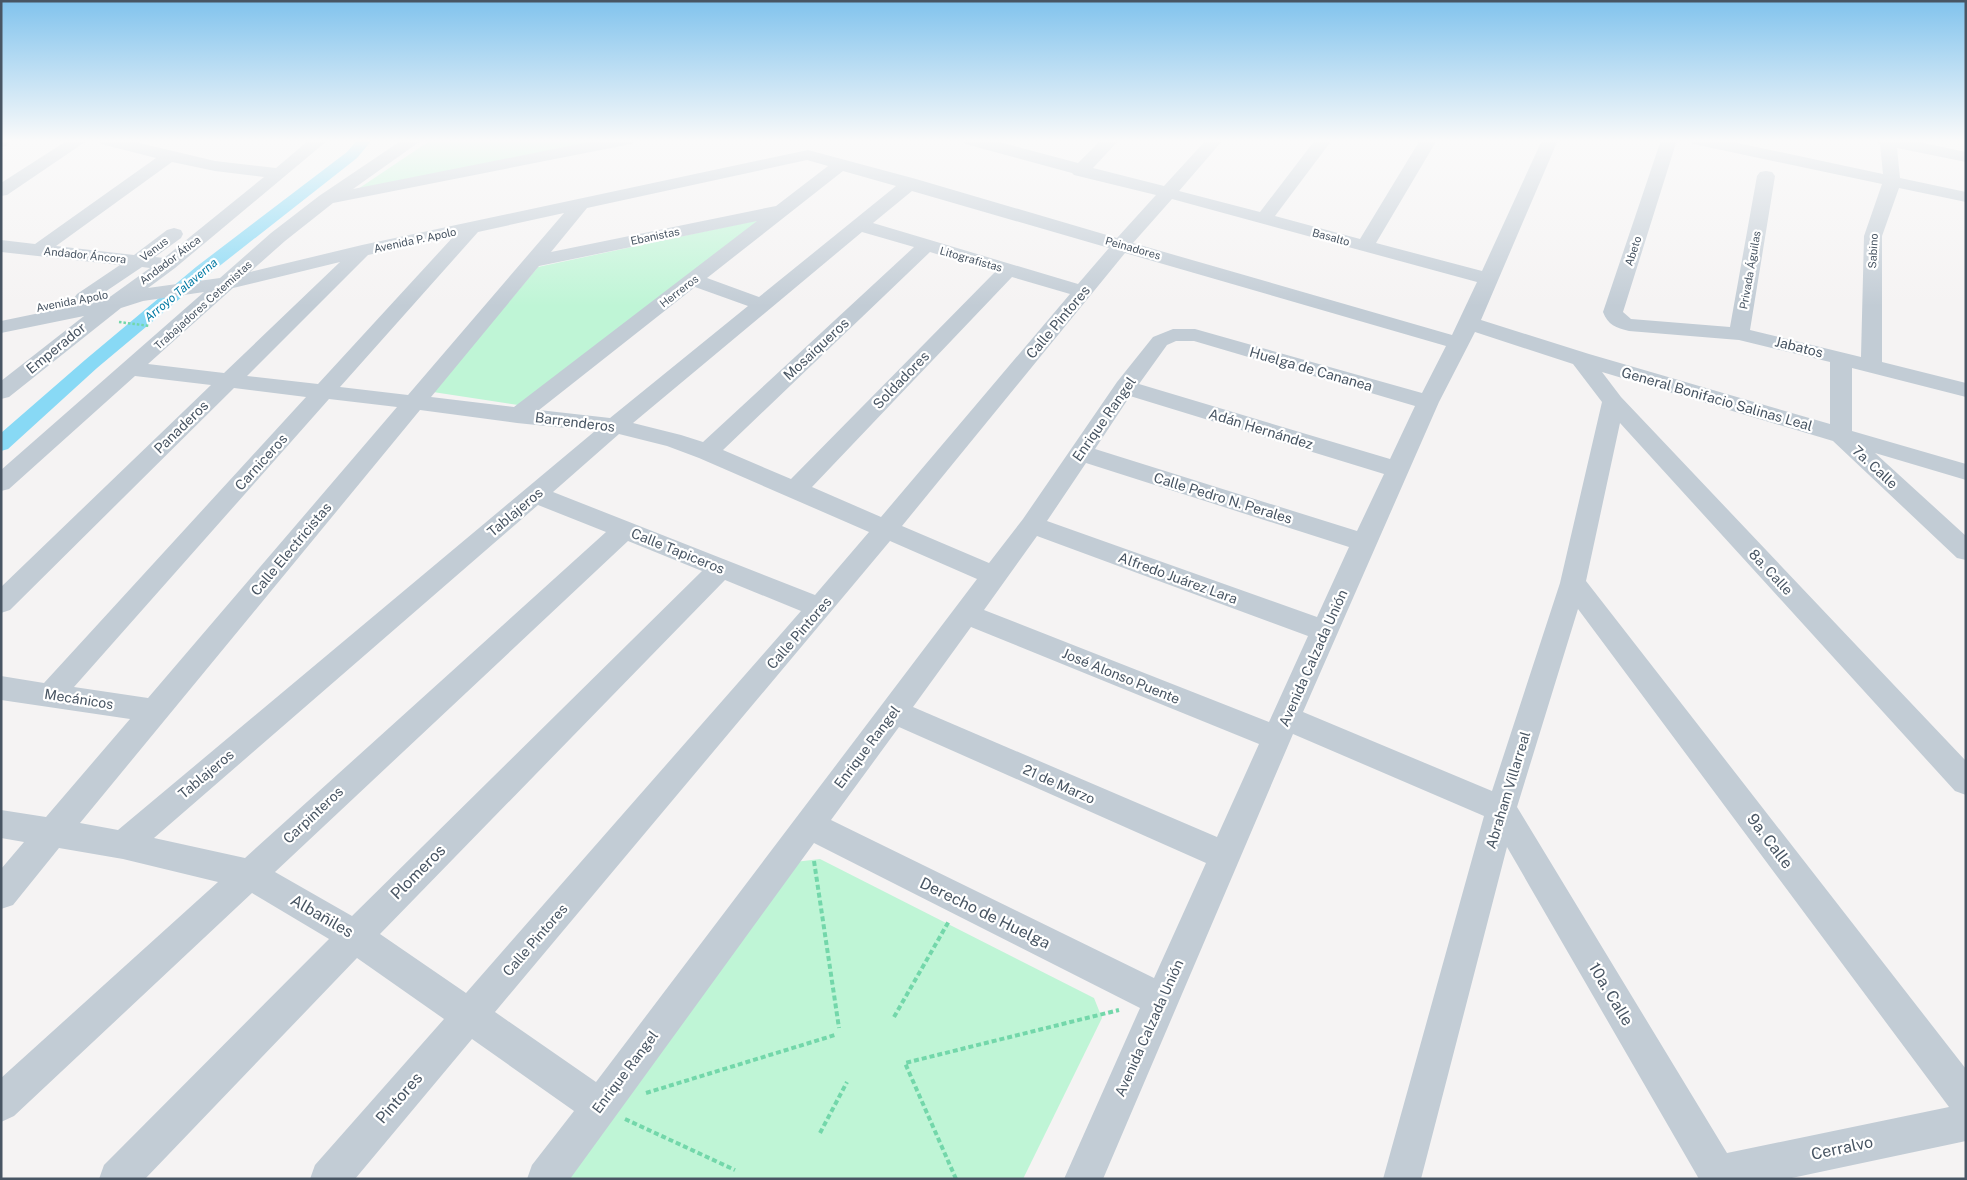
<svg xmlns="http://www.w3.org/2000/svg" width="1967" height="1180" font-family="'Public Sans',sans-serif">
	<rect width="100%" height="100%" fill="#f5f3f3"/>
	<g fill="#bff5d6">
		<polygon points="431,140 615,140 355,191"/>
		<polygon points="763,219 518,405 433,392 538,267"/>
		<polygon points="820,859 1094,998 1102,1018 1023,1179 568,1179 795,862"/>
	</g>
	<g fill="none" stroke-linecap="round" stroke-linejoin="round">
		<polygon fill="#88d9f5" fill-rule="evenodd" points="357,140 372,140 357,158 208,275 97,368 8,449 1,451 1,433 85,360 196,267 347,152"/>
		<polyline stroke="#73d7aa" stroke-width="2.5" stroke-dasharray="2.5 2" stroke-linecap="butt" points="119,322 150,326"/>
		<g stroke="#73d7aa" stroke-width="4" stroke-dasharray="5 3" stroke-linecap="butt">
			<polyline points="814,861 839,1028"/>
			<polyline points="894,1017 949,921"/>
			<polyline points="646,1093 835,1035"/>
			<polyline points="625,1119 735,1170"/>
			<polyline points="820,1133 847,1082"/>
			<polyline points="956,1179 905,1063 1119,1010"/>
		</g>
		<g fill="#c2ccd5" fill-rule="evenodd">
			<polygon points="1,140 10,140 7,146 1,147"/>
			<polygon points="68,140 88,140 7,195 1,196 1,183"/>
			<path d="M99,140H127L215,161L276,168L309,140H328L175,268L148,288L220,278L271,233L319,196L402,140H422L353,189L599,140H634L632,144L626,145L333,203L285,241L250,272L362,245L808,150L916,179L1117,238L1156,195L1074,175L1072,173L965,144L963,140H992L1078,163L1101,140H1119L1093,168L1164,186L1206,140H1223L1179,191L1260,212L1315,140H1332L1275,216L1360,239L1420,140H1437L1376,243L1482,271L1542,140H1558L1481,320L1589,354L1830,424V362L1739,340L1629,331C1616,328 1608,325 1603,312L1661,140H1677L1623,312L1631,319L1730,327L1757,176L1760,172L1766,171L1772,172L1775,176L1750,330L1861,357L1864,236L1882,184L1698,145L1692,144L1690,140H1724L1883,174L1880,144L1875,140H1910L1966,152V162L1897,148L1900,178L1966,192V202L1899,188L1882,236V362L1966,383V397L1852,368V431L1966,464V480L1875,453L1966,536V560L1957,558L1833,441L1602,372L1621,397L1966,761V795L1955,791L1620,423L1586,581L1966,1069V1141L1787,1179H1699L1507,847L1421,1179H1383L1484,816L1293,734L1103,1179H1064L1140,1008L814,843L570,1179H527L532,1165L574,1111L472,1039L355,1179H310L315,1165L444,1019L357,958L145,1179H99L104,1165L329,939L252,893L14,1116L1,1122V1078L218,882L123,859L59,848L13,905L1,909V869L24,842L1,838V810L46,817L130,719L1,700V676L44,683L306,397L234,388L10,610L1,613V587L211,385L135,376L9,489L1,491V470L204,292L143,301L121,308L9,397L1,399V381L84,316L1,333V321L83,304L77,302L74,298L77,294L120,265L1,252V240L35,244L156,158L101,144ZM807,160L828,166L776,206L551,252L587,208ZM172,162L215,171L264,177L164,258L155,257L181,238L183,234L181,230L174,228L167,230L134,255L56,246ZM843,171L896,186L759,297L707,278ZM912,191L1109,248L1078,284L873,223ZM1172,199L1477,282L1452,335L1133,243ZM564,213L408,395L340,387L478,232ZM757,221L514,407L431,397L539,266ZM862,232L914,247L703,442L681,435L633,423ZM453,237L318,384L247,376L368,255ZM930,252L995,272L791,479L723,450ZM1125,253L1446,346L1422,393L1195,329H1173L1153,337L1117,382L1023,519L989,563L902,526ZM340,262L224,373L148,364L233,288ZM142,267L150,268L107,299L90,302ZM1012,277L1070,294L881,517L812,487ZM695,287L748,306L610,418L539,410ZM1475,332L1573,364L1602,402L1560,583L1492,791L1303,712L1439,402ZM1176,341H1194L1415,406L1390,459L1139,384L1167,345ZM1130,396L1384,474L1357,531L1095,449ZM329,399L397,407L148,698L74,687ZM420,410L517,423L595,431L118,830L80,823ZM619,434L667,446L699,458L869,532L815,595L553,492ZM1086,463L1349,547L1317,617L1047,521ZM538,505L606,532L245,858L154,838ZM1037,536L1308,636L1269,722L984,610ZM628,541L702,571L352,916L275,872ZM890,541L977,579L596,1082L495,1012ZM725,580L801,611L466,993L380,934ZM1578,609L1949,1107L1727,1153L1517,807ZM971,627L1259,744L1217,837L913,707ZM899,727L1206,863L1154,978L831,820Z"/>
		</g>
	</g>
	<linearGradient id="sky" x2="0" y2="1"><stop stop-color="#81c3ed"/><stop offset="0.46" stop-color="#fafafa"/><stop offset="1" stop-color="#fafafa" stop-opacity="0"/></linearGradient>
	<rect width="1967" height="306" fill="url(#sky)"/>
	<g text-anchor="middle" dominant-baseline="central" stroke-width="4.5" stroke-linejoin="round" paint-order="stroke">
		<g font-size="11" fill="#485563" stroke="#fff">
			<text transform="translate(655 236) rotate(-12)">Ebanistas</text>
			<text transform="translate(1331 237) rotate(15)">Basalto</text>
			<text transform="translate(415 240) rotate(-12)">Avenida P. Apolo</text>
			<text transform="translate(1133 248) rotate(16)">Peinadores</text>
			<text transform="translate(154 249) rotate(-37)">Venus</text>
			<text transform="translate(1633 251) rotate(-72)">Abeto</text>
			<text transform="translate(1873 251) rotate(-87)">Sabino</text>
			<text transform="translate(85 255) rotate(6)">Andador Áncora</text>
			<text transform="translate(971 259) rotate(16)">Litografistas</text>
			<text transform="translate(170 260) rotate(-37)">Andador Ática</text>
			<text transform="translate(1750 270) rotate(-80)">Privada Águilas</text>
			<text transform="translate(679 291) rotate(-38)">Herreros</text>
			<text transform="translate(72 301) rotate(-11)">Avenida Apolo</text>
			<text transform="translate(203 305) rotate(-42)">Trabajadores Cetemistas</text>
		</g>
		<g font-size="12" font-style="italic" fill="#037aa4" stroke="#fff">
			<text transform="translate(181 290) rotate(-40)">Arroyo Talaverna</text>
		</g>
		<g font-size="14" fill="#485563" stroke="#fff">
			<text transform="translate(1058 322) rotate(-50)">Calle Pintores</text>
			<text transform="translate(1799 347) rotate(14)">Jabatos</text>
			<text transform="translate(56 348) rotate(-39)">Emperador</text>
			<text transform="translate(816 349) rotate(-43)">Mosaiqueros</text>
			<text transform="translate(1311 369) rotate(16)">Huelga de Cananea</text>
			<text transform="translate(901 380) rotate(-46)">Soldadores</text>
			<text transform="translate(1717 399) rotate(16)">General Bonifacio Salinas Leal</text>
			<text transform="translate(1104 419) rotate(-55)">Enrique Rangel</text>
			<text transform="translate(575 422) rotate(7)">Barrenderos</text>
			<text transform="translate(181 427) rotate(-44)">Panaderos</text>
			<text transform="translate(1261 429) rotate(17)">Adán Hernández</text>
			<text transform="translate(261 462) rotate(-48)">Carniceros</text>
			<text transform="translate(1875 467) rotate(43)">7a. Calle</text>
			<text transform="translate(1223 498) rotate(17)">Calle Pedro N. Perales</text>
			<text transform="translate(515 512) rotate(-40)">Tablajeros</text>
			<text transform="translate(291 549) rotate(-50)">Calle Electricistas</text>
			<text transform="translate(678 551) rotate(22)">Calle Tapiceros</text>
			<text transform="translate(1771 572) rotate(47)">8a. Calle</text>
			<text transform="translate(1178 578) rotate(20)">Alfredo Juárez Lara</text>
			<text transform="translate(799 633) rotate(-49)">Calle Pintores</text>
			<text transform="translate(1313 658) rotate(-66)">Avenida Calzada Unión</text>
			<text transform="translate(1121 676) rotate(22)">José Alonso Puente</text>
			<text transform="translate(79 699) rotate(9)">Mecánicos</text>
			<text transform="translate(867 747) rotate(-53)">Enrique Rangel</text>
			<text transform="translate(206 774) rotate(-40)">Tablajeros</text>
			<text transform="translate(1059 784) rotate(24)">21 de Marzo</text>
			<text transform="translate(1508 790) rotate(-73)">Abraham Villarreal</text>
			<text transform="translate(313 815) rotate(-43)">Carpinteros</text>
			<text transform="translate(535 940) rotate(-49)">Calle Pintores</text>
			<text transform="translate(1149 1028) rotate(-66)">Avenida Calzada Unión</text>
			<text transform="translate(625 1072) rotate(-53)">Enrique Rangel</text>
		</g>
		<g font-size="16" fill="#485563" stroke="#fff">
			<text transform="translate(1770 841) rotate(53)">9a. Calle</text>
			<text transform="translate(418 872) rotate(-45)">Plomeros</text>
			<text transform="translate(985 913) rotate(26)">Derecho de Huelga</text>
			<text transform="translate(322 916) rotate(30)">Albañiles</text>
			<text transform="translate(1611 994) rotate(59)">10a. Calle</text>
			<text transform="translate(399 1098) rotate(-49)">Pintores</text>
			<text transform="translate(1842 1148) rotate(-12)">Cerralvo</text>
		</g>
	</g>
	<rect width="1967" height="1180" fill="none" stroke="#485563" stroke-width="5"/>
</svg>
